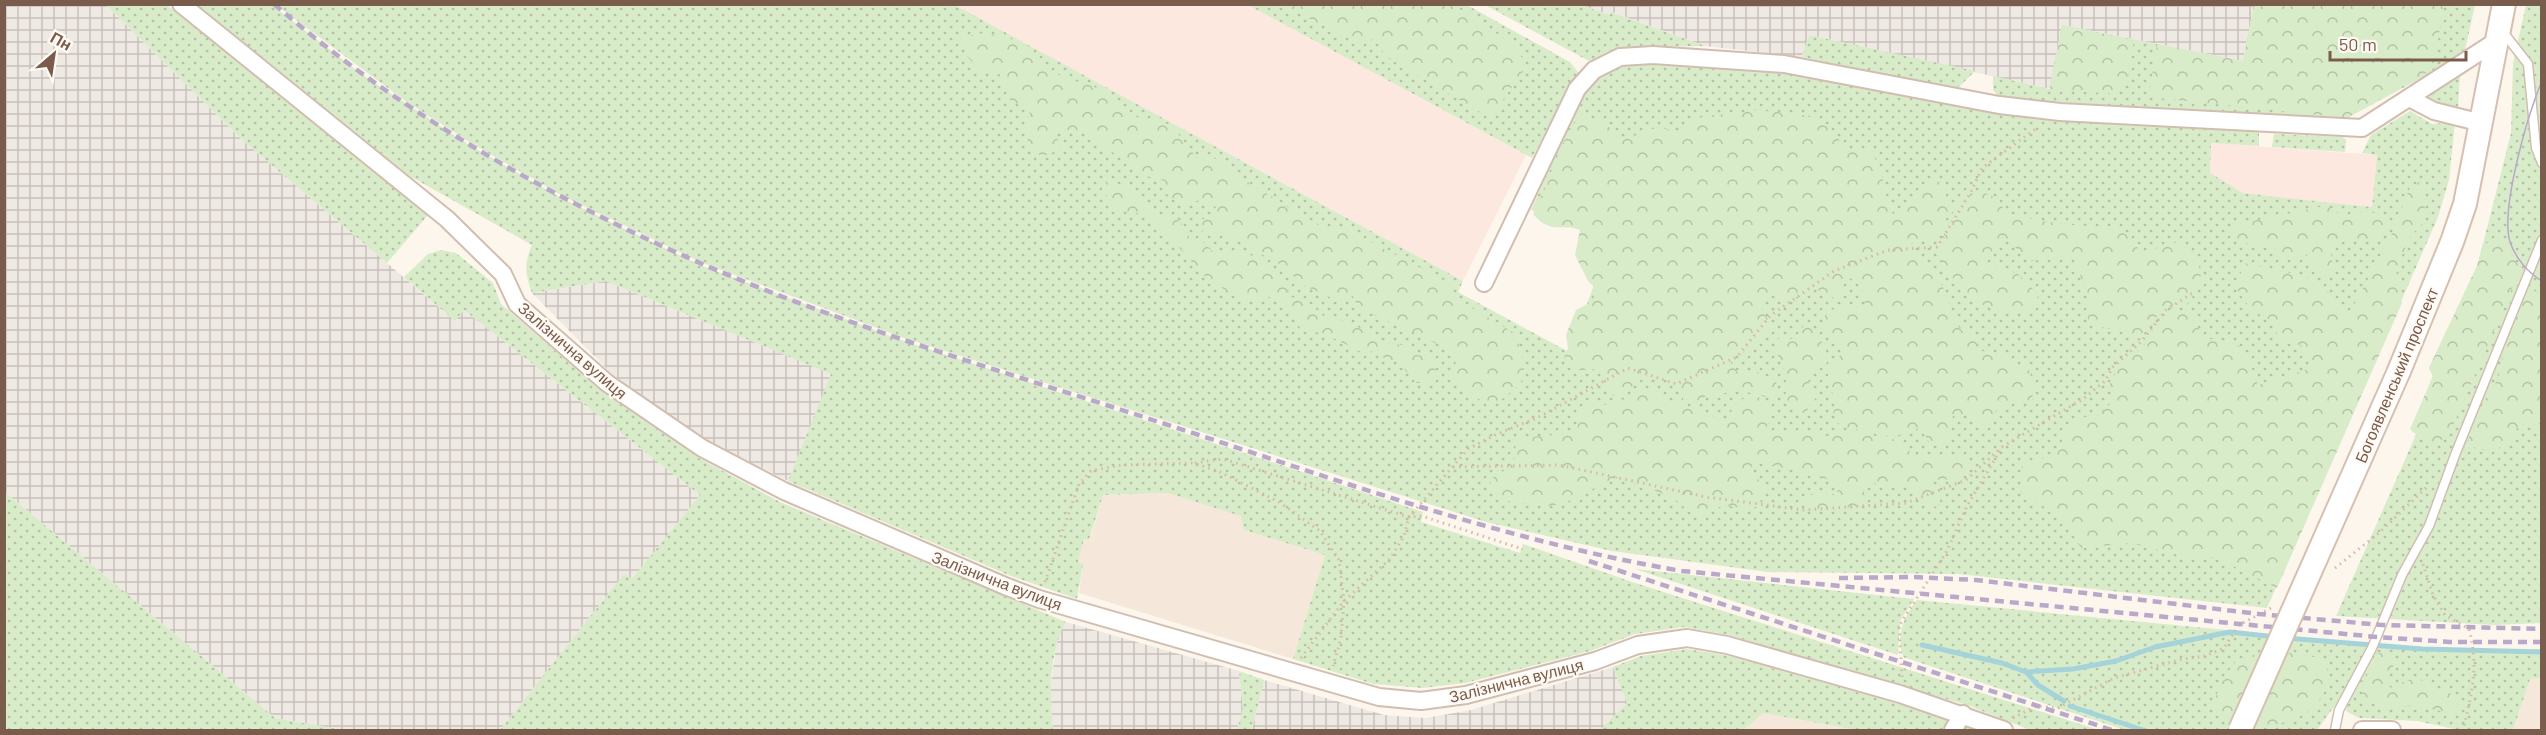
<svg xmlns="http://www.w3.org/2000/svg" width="2546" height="735" font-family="Barlow,sans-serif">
	<defs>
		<pattern id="industrial-grid" width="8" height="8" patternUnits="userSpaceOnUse" patternTransform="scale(1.5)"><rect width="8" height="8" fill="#efe9e4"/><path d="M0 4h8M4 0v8" fill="none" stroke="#c7c0bb"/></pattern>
		<pattern id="grass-dots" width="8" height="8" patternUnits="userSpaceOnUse" patternTransform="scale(1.5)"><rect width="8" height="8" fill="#d8ecc9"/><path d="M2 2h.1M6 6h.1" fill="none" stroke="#b4c2a5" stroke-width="1.8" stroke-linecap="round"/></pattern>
		<pattern id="forest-crowns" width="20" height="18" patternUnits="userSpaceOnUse" patternTransform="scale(1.5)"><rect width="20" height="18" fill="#d8ecc9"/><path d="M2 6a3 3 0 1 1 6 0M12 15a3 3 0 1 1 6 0" fill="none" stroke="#b4c2a5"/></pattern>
	</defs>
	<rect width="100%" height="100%" fill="#fdf6ec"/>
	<g fill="#f5e8da">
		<polygon points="1167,493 1242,516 1244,530 1325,555 1293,659 1079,593 1083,564 1077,563 1084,539 1090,540 1103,495"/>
		<polygon points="2541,678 2541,730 2513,730 2530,679"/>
		<polygon points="1763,713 1856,730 1744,730"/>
	</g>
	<g fill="#fde8e0">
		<polygon points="955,5 1248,5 1526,155 1463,281"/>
		<polygon points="2210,143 2377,155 2372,207 2243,193 2209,173"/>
	</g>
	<g fill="url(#industrial-grid)">
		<polygon points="4,5 106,5 240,138 455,321 464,310 700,495 632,580 624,574 500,730 343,730 275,718 5,492"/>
		<polygon points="1581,5 2254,5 2243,61 2062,25 2050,89 1809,35 1802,57 1705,46 1612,12 1610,15"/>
		<polygon points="606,281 832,374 788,481 705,440 613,375 532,293"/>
		<polygon points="1066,622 1239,671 1243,709 1237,730 1053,730 1050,692 1057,638"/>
		<polygon points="1613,667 1627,703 1600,730 1252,730 1264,680 1384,715 1426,718 1471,710"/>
	</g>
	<g fill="url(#grass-dots)">
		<polygon points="106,5 167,5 428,215 387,263 240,138"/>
		<path d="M197,5H272L360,73L466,143L561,198L702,266L904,341L1423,512L1421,522L1520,553L1523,544L1632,582L2099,730H2030L1967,705L1892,683L1729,635L1684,627L1635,634L1590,651L1465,683L1423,688L1373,684L1293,659L1325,555L1244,530L1241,516L1167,493L1103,495L1089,540L1084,539L1078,562L1083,564L1077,599L1011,576L788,481L831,374L606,281L532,293C525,274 524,263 532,245L408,175Z"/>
		<polygon points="276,5 955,5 1463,281 1458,292 1569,352 1610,242 1531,210 1584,92 1601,73 1623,65 1652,61 1782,72 2259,129 2259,146 2211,143 2210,173 2243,193 2372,207 2377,155 2362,153 2371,135 2410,111 2432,124 2455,122 2449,180 2438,217 2267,608 1958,574 1768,572 1612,551 1486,522 904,338 703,263 561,195 468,141 404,100"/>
		<polygon points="1248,5 1467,5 1570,62 1580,75 1569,88 1532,158"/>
		<polygon points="1485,5 1581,5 1610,15 1611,12 1705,46 1652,47 1589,61"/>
		<polygon points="2254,5 2475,5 2464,55 2347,118 2000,99 1993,90 1993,76 2049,89 2062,25 2243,61"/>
		<polygon points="2526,5 2541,5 2541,623 2494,625 2336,616 2437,387 2430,383 2433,376 2429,368 2477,266 2483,244 2511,133 2513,63"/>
		<polygon points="1809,35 1975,71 1960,86 1951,90 1802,57"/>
		<polygon points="2460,72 2458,110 2423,98"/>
		<polygon points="2274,134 2343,137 2346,140 2345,152 2272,147"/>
		<path d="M441,250L456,253L493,283L501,304L601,391L699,458L780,502L1066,622C1048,654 1050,694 1053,730H500L624,574L632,579L700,495L464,310L455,321L404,277L428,254Z"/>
		<polygon points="5,492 275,718 343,730 5,730"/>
		<polygon points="1635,569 1914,599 1900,621 1898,655"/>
		<path d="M1917,600L2371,644L2344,693L2317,730H2125L1903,657C1896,634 1903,618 1917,600Z"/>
		<polygon points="2378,644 2469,650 2541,649 2541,678 2530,679 2513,730 2459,730 2417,721 2359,718 2346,711 2347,706"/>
		<polygon points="1687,649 1725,655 1889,701 1980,730 1856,730 1763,713 1744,730 1600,730 1627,703 1613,667 1641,656"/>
		<polygon points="1239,671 1264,680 1252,730 1237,730 1243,709"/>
	</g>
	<g fill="url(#forest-crowns)">
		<polygon points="1282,5 1454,5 1514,45 1527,66 1490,118 1385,56 1376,39 1356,42"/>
		<polygon points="2254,5 2444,5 2433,69 2347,118 2158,98 2150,88 2157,44 2243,61"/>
		<polygon points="2062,25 2134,40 2127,82 2116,94 2050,89"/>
		<path d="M984,33L1010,38L1055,73L1074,81L1089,83L1140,119L1163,122L1173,127L1196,157L1219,159L1236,175L1318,225L1348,230L1451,284L1455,298L1516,334C1529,383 1530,377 1491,408L1453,380L1457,353L1359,308L1351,293L1338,301L1305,286L1279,264L1220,231L1204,235L1198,220L1209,218L1216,207L1199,200L1183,207L1163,191L1165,181L1146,176L1081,130H1054L1061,149L1042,157L1029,146L1025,123L1030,113L1010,99L998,71L979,70L968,57L961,37Z"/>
		<path d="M1751,110C1782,113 1827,109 1841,144L1852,150L1870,151C1886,171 1882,193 1893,214C1908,209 1924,196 1930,181L1943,182L1949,210L1942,232L1926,240H1914L1910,247C1918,260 1933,268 1941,283C1949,299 1949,316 1962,331L1969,330L1981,351C2009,352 2003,360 2028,368L2034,384L2032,400C2020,402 2008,400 1999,408C1992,414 1990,422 1981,425L1964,414L1953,416L1950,432L1944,446L1930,444L1923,432L1917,429L1893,437L1840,426L1833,413C1840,397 1821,378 1831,364C1834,360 1839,358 1842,353L1826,329L1823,320C1828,305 1849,305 1862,309L1865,304C1864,291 1859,280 1846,277L1842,283L1840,295L1836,299L1816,289L1787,301L1768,294L1763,295L1762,310L1771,324L1767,337L1754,342L1748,350L1733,356L1731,363L1738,373L1755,371L1776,381L1779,394L1775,399L1742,391L1708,395L1691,404L1683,401V385L1680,383L1646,376L1618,397L1611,395L1601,369C1586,368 1573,376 1564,358L1568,348L1566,335L1576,310L1593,301L1595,288L1588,281L1575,255L1580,230C1562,222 1552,236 1533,214L1549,180L1555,157L1577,119L1581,115C1598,118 1612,128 1623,140L1658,127L1675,131L1685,130C1699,106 1730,120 1751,110Z"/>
		<path d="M1110,180L1134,191L1160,215C1177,215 1184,224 1190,239L1202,241L1215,254L1246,252L1279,273L1291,298L1301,296L1327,319C1348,318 1364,328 1378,343L1405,345L1412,355L1431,356L1437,376L1428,383H1417L1398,362L1385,359L1374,351L1363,353L1327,335L1300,328L1289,306L1271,297L1243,300L1208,280L1158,224L1142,214L1119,210L1102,190V184Z"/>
		<polygon points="2421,181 2426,201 2421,228 2412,233 2396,269 2402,303 2277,588 2215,557 2197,560 2132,543 2081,548 2065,520 2021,492 2022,463 2053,456 2076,418 2097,416 2114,400 2110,384 2117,370 2146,343 2171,311 2189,310 2203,337 2244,347 2258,385 2314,367 2301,345 2282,343 2269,319 2252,311 2236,288 2244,263 2304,276 2331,294 2347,318 2392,234 2410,187"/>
		<path d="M1979,190L1999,200L2005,212C2046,224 2077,227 2119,226L2142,253L2180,241L2197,255L2202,284L2187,304L2163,308L2140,339L2130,332L2088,325L2087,293L2073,257L2030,261L2003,236L1984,262L2018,274L2039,295L2027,312C1972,311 1966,296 1936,254L1955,207Z"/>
		<path d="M2324,206L2332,207L2342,217C2362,211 2374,206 2387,225L2375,241L2346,239L2331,253L2334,272L2323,275L2305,253L2285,261L2274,247L2242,243L2232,234L2234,225Z"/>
		<polygon points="2502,238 2525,276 2521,285 2513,286 2449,435 2437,443 2421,439 2410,429 2433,376 2429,368 2477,266 2483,244"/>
		<path d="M2532,290L2541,293V424H2519L2510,444L2489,451L2468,446C2469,414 2496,395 2502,365C2503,361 2501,356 2501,351C2505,334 2519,301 2532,290Z"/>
		<path d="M1811,324L1826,349L1827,363L1810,376L1808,382L1817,396L1806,412L1798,414L1785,402C1786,391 1787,380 1784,369C1781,357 1770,350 1779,338L1795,339L1804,325Z"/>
		<path d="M1643,389L1654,390L1667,402L1697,408L1723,421L1728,419C1739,384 1781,391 1766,429L1769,433L1804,431L1832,437L1835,433L1849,431L1893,439L1913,454L1964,457L1968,460V472C1958,484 1944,477 1931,481L1941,503L1938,506C1917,511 1920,497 1909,486C1895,487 1875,481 1863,485L1865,499L1860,506L1811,511L1806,505L1810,494H1834L1842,486C1817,472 1788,471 1761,462L1751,467L1763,487C1762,520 1743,505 1724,506C1718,506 1709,513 1702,517L1691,513L1672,497L1616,477L1563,504L1544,506L1506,501L1490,487L1491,479C1508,467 1518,467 1515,443L1522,438L1574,433L1578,429L1576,412L1589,401L1611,406Z"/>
		<path d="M2300,653L2324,659C2330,668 2330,681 2325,691C2304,731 2254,731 2217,714C2209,697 2227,671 2238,659L2257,654Z"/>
		<polygon points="2376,653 2387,653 2393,657 2393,667 2384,687 2389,688 2414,678 2429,683 2438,691 2447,690 2454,697 2459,706 2454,714 2413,705 2390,709 2363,700 2363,685"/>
	</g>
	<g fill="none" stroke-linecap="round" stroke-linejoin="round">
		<g stroke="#a5d3da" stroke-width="5">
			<polyline points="2286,638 2422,649 2542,652"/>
			<polyline points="1922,645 2002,663 2026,672 2038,685 2064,701"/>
			<polyline points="2026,672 2073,669 2116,661 2155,647 2230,632 2276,637"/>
			<polyline points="2070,706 2143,730"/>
		</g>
		<g stroke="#d1beb0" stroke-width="11">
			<g id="lane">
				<polyline points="2503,32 2528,64 2536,148 2542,163"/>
				<polyline points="2335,730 2339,710 2372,648 2402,575 2429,526 2455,455 2542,240"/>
			</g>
		</g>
		<g stroke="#d1beb0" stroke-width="20">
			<g id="street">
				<polyline points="181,4 447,219 503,274 517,304 607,383 702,448 784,491 1005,586 1039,599 1379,697 1421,701 1466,695 1595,661 1638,645 1687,638 1727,645 1900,694 2004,730"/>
				<polyline points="2409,98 2434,111 2482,123"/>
				<polyline points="1484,283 1577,89 1594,70 1620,57 1653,55 1784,64 1999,105 2060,112 2362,128 2498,40"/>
				<polyline points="1953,730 1963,714"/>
				<polyline points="2362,730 2392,730"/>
			</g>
		</g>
		<g stroke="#d6c0b0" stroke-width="26">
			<polyline id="secondary" points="2399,371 2452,242 2465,204 2504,4"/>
		</g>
		<g stroke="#d9b8a5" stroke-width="3" stroke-dasharray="1.5 4.5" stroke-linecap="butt">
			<polyline points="1195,463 1223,459 1409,517 1422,516 1522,549"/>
			<polyline points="1453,467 1559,465 1706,497 1804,510 1906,503 1966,480 2002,447"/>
			<path d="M2423,564L2433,595L2445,615L2469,629C2479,668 2472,692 2463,730"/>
			<polyline points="2335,568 2379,533 2429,485"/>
			<polyline points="1045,582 1079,484 1091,471 1121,465 1193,463 1218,471 1279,502 1320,531 1339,560 1344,601 1341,638 1333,666"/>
			<polyline points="1301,658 1344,601 1390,559 1404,536 1409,517 1468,449 1497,434 1537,418 1628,368 1676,384 1737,357 1770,316 1834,271 1888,250 1937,247 1971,192 1982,168 2038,127"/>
			<polyline points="1902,677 1899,626 1947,551 1967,506 2002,447 2083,399 2105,381 2113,367 2142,341 2166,310 2194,292"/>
			<polyline points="2013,718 2036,706 2058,708 2114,678 2183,659 2205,656 2224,648 2239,625 2271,608"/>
		</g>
		<use href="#lane" stroke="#fff" stroke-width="8"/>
		<use href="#street" stroke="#fff" stroke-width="16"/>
		<use href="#secondary" stroke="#fff" stroke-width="22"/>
		<path stroke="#b9a8c9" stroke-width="1.5" d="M2542,81C2528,114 2500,209 2510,242C2515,257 2528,273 2542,281"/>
		<g stroke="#b9a8c9" stroke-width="4.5" stroke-dasharray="9 6" stroke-linecap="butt">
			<path d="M274,4C399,112 549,197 700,263C849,328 1010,373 1165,424C1335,479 1504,541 1682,571L2377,637L2450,642H2542"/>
			<polyline points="1589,561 2112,730"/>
			<polyline points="1839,578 1914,577 1976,580 2259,614 2382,625 2542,629"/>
		</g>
		<g stroke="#d6c0b0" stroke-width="26" stroke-linecap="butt">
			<polyline id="secondary-bridge" points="2240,730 2399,371"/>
		</g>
		<use href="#secondary-bridge" stroke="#fff" stroke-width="22"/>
	</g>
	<g text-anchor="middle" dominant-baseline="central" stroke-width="4.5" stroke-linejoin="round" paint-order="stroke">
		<g font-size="16" fill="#7a5c4d" stroke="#fffaf3">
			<text transform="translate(573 350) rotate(41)">Залізнична вулиця</text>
			<text transform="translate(2396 375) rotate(-67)">Богоявленський проспект</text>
			<text transform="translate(997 580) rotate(21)">Залізнична вулиця</text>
			<text transform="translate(1516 680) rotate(-14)">Залізнична вулиця</text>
		</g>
	</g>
	<rect width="2546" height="735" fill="none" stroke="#7a5c4d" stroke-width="12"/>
	<g transform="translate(54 54) rotate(29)" stroke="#fffaf3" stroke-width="4.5" paint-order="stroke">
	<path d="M0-4.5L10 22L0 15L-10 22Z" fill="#7a5c4d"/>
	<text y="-9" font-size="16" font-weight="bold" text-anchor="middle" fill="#7a5c4d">Пн</text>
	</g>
	<path d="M2330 51v9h136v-9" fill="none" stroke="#7a5c4d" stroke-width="3"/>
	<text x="2339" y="51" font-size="18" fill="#7a5c4d" stroke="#fffaf3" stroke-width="4.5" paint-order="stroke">50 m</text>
</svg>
